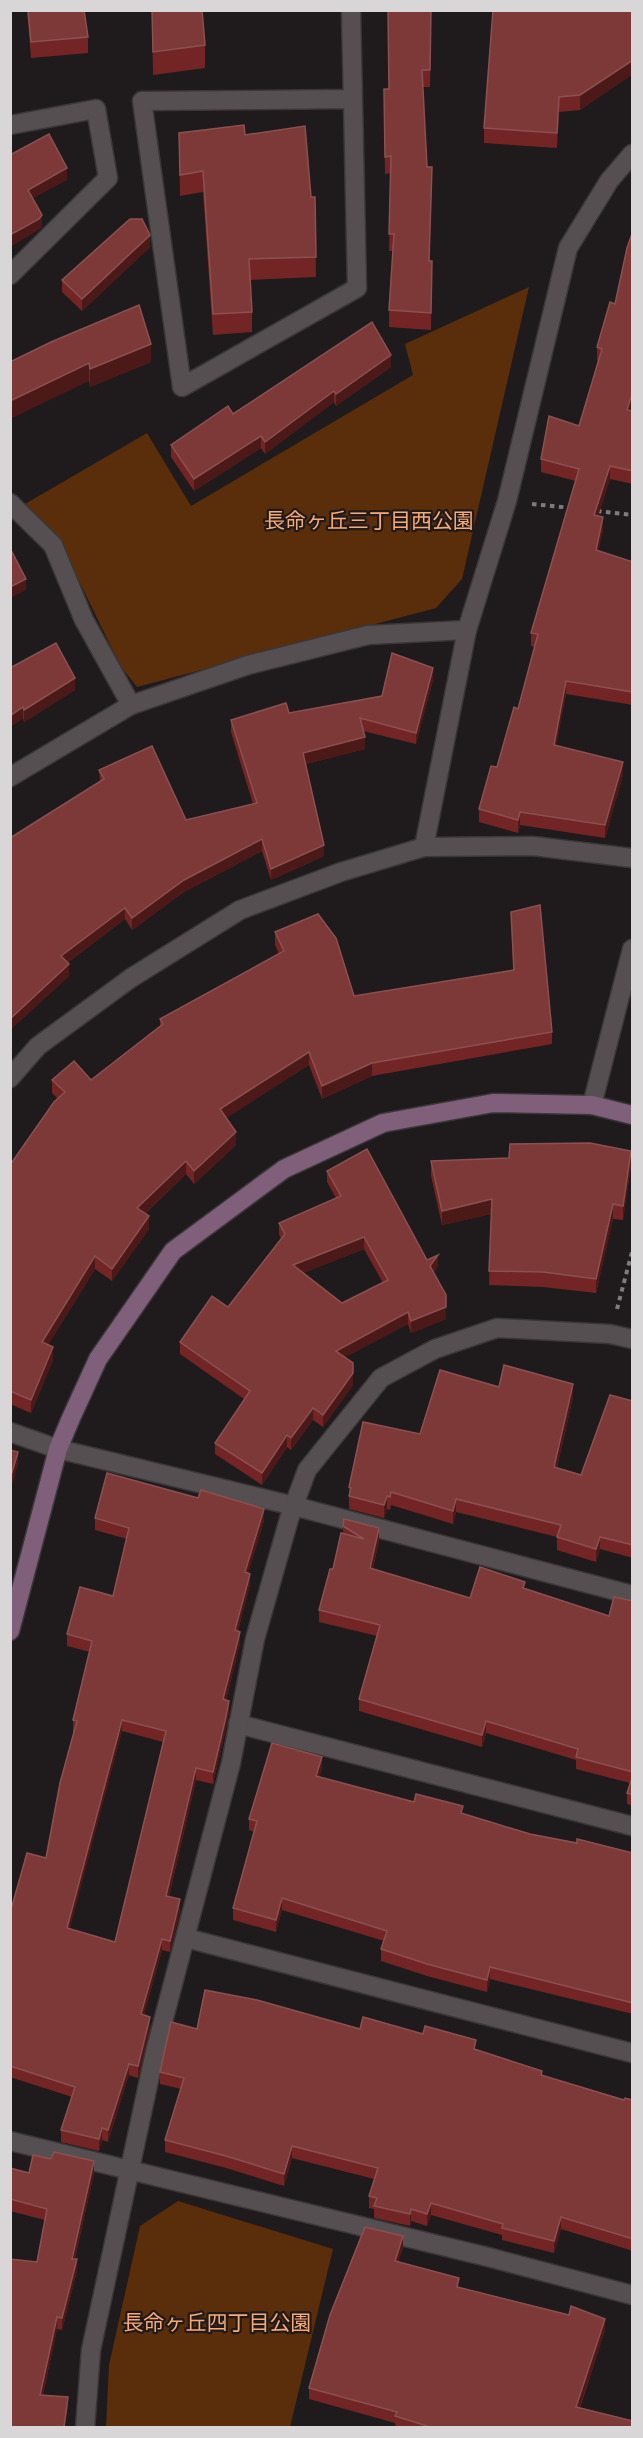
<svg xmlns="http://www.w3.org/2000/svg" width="643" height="2438" font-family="'Open Sans','Noto Sans JP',sans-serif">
	<rect width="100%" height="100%" fill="#1f1a1c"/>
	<g fill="#5a2e0b">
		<polygon points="529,287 462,579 436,608 137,687 121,667 58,538 25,504 147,433 191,506 413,375 405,344"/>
		<polygon points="178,2201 333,2249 290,2427 106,2427 109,2365 140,2226"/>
	</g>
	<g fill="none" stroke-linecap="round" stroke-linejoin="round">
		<g stroke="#3b3738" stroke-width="21">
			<g id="street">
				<polyline points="351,10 357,288 182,387 142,101 353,99"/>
				<polyline points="10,125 96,109 108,178 10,275"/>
				<polyline points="10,503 53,545 84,620 131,705"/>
				<polyline points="10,777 131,705 248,665 368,635 467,630"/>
				<polyline points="424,847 467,630 507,501 568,248 609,181 632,154"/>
				<polyline points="10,1078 38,1046 131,978 240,910 341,872 424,847 533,846 632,858"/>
				<polyline points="592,1105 632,949"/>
				<polyline points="10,1432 58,1449 294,1506 632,1595"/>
				<polyline points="238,1724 632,1826"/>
				<polyline points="186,1938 632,2053"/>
				<polyline points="10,2141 488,2257 632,2295"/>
				<polyline points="85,2428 91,2350 155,2052 231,1763 255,1639 289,1519 307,1470 381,1378 435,1349 497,1328 610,1334 632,1339"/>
			</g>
		</g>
		<g stroke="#3b3738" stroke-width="21">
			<polyline id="secondary" points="10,1631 58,1449 71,1418 98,1359 173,1251 284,1169 383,1123 493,1103 592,1105 632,1115"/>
		</g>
		<g stroke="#807c7d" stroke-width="4" stroke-dasharray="4.5 4.5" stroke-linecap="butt">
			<polyline points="532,504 572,508"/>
			<polyline points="597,511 632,515"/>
			<polyline points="617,1309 632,1252"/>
		</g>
		<use href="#street" stroke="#554f51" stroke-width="18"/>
		<use href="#secondary" stroke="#805f7b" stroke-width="18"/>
	</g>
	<g fill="#722524" fill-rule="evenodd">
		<polygon points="27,10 84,10 88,37 88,53 31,58"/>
		<polygon points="152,10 205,45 205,68 153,75"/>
		<polygon points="431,10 430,87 423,87 427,167 432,184 429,261 432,261 431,330 389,327 389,310 393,251 389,251 391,173 385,174 384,106 389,89"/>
		<polygon points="633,10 633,74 580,110 559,112 557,148 484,143 484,128"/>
		<polygon points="179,133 245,135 311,197 315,197 316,277 250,280 252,312 252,332 213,335 203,192 180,196"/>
		<polygon points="633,231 633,404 631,411 633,411 633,484 610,479 598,516 603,530 598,551 633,562 633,705 566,694 556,745 623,775 605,838 520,825 518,833 479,822 479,809 497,767 518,709 535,647 531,646 531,633 576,481 541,472 541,459 579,426 598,361 597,360 597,347 615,304"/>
		<polygon points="150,247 82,311 62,292 62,280"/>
		<polygon points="10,362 151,362 90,387 89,381"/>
		<polygon points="391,367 336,406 334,402 265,454 261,448 194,491 171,457 171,445 233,414"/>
		<polygon points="10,668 75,690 24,722"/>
		<polygon points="433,680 416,744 363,731 365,749 306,764 324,856 271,880 262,851 184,892 132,930 125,919 67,963 69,976 10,1030 100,782 99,770 186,820 253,804 231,732 231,720 289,713 382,696"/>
		<polygon points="511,912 552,1032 552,1044 372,1076 322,1099 309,1065 226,1118 236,1145 194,1184 186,1174 145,1214 149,1229 112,1281 95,1269 48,1345 53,1360 31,1413 10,1404 10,1165 58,1099 52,1093 52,1080 91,1080 160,1026 160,1019 279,954 275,945 275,932 354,996 513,970"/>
		<polygon points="431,1161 631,1166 623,1220 613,1219 596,1293 543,1287 489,1285 491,1214 442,1225 431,1176"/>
		<path d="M327,1171L427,1260L438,1266L434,1272L446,1319L411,1333L408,1324L345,1357L353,1385L323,1427L313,1420L291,1450L287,1447L262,1485L215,1454V1443L244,1399L180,1354V1342L228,1307L281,1239L279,1234V1223L336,1198L327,1182ZM364,1249L383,1283L342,1303L303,1273Z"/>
		<polygon points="499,1387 573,1397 557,1468 581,1475 633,1401 633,1558 600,1549 596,1562 557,1550 557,1537 456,1512 453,1524 391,1505 390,1510 387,1509 384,1518 349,1509 349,1487 420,1434"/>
		<path d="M95,1518L264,1521L248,1573L250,1585L238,1631L240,1643L226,1700L229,1712L225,1732L213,1784L196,1780L169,1897L180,1911L170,1952L162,1950L144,2015L150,2028L138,2078L129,2075L108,2142L102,2140L99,2151L61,2142V2130L72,2097L10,2077V1913L46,1858L74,1732H73V1720L90,1652L67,1646V1634L113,1596L127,1539L95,1530ZM122,1731L163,1742L115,1942L69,1929Z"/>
		<polygon points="343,1526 379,1540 373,1569 470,1598 525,1589 609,1616 633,1601 633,1806 627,1804 627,1793 630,1783 576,1769 576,1760 486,1733 482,1747 359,1711 359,1699 377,1636 319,1622 319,1610 333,1569 343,1533"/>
		<polygon points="322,1769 319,1777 463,1814 530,1834 633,1853 633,2014 490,1979 487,1992 427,1976 381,1961 381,1949 384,1941 282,1910 276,1932 233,1920 233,1908 254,1832 249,1830 249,1819"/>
		<polygon points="197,2029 360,2029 476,2049 542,2076 624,2100 633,2100 633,2251 561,2229 554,2253 502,2240 502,2235 431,2215 427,2226 411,2221 410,2226 374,2218 374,2209 369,2208 369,2196 374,2179 292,2158 284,2186 226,2168 165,2152 165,2140 181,2089 160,2084 160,2072"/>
		<polygon points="10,2168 29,2173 94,2173 75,2259 77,2271 62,2330 57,2329 43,2395 68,2409 10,2427 37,2262 45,2220 10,2211"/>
		<polygon points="403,2248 398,2261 459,2288 605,2330 580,2408 633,2427 396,2427 395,2423 309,2399 309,2388"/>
	</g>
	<g fill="#4c1919">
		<polygon points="633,60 633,74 580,110 580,95"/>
		<polygon points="559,97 559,112 557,148 557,133"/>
		<polygon points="67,168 67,180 28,201 28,190"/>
		<polygon points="42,215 42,227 39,230 10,247 10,235"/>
		<polygon points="150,235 150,247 82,311 82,299"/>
		<polygon points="151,344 151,362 90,387 90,369"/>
		<polygon points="391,355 391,367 336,406 336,394"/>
		<polygon points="89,363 89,381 10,419 10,401"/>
		<polygon points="334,391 334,402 265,454 265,442"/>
		<polygon points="633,391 633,404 627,423 627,410"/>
		<polygon points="261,436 261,448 194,491 194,479"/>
		<polygon points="610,466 610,479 594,528 594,515"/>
		<polygon points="603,517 603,530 596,564 596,550"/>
		<polygon points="26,579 26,590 10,598 10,587"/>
		<polygon points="433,668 433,680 416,744 416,733"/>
		<polygon points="75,678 75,690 24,722 24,710"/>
		<polygon points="566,681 566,694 554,758 554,745"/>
		<polygon points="23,707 23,719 10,727 10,716"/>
		<polygon points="365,737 365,749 303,765 303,753"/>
		<polygon points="623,762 623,775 605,838 605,825"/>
		<polygon points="520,812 520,825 518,833 518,820"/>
		<polygon points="262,839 262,851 184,892 132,930 132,918 184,880"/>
		<polygon points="324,845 324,856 271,880 271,869"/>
		<polygon points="125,908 125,919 61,967 61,956"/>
		<polygon points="69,964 69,976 10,1030 10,1019"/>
		<polygon points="309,1052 309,1065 220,1122 220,1109"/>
		<polygon points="372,1063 372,1076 322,1099 322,1086"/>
		<polygon points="236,1132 236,1145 194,1184 194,1171"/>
		<polygon points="631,1151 631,1166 623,1220 623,1206"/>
		<polygon points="186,1161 186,1174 137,1221 137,1208"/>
		<polygon points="492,1199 492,1214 442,1225 442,1211"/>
		<polygon points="613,1204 613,1219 596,1293 596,1279"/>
		<polygon points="149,1216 149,1229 112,1281 112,1269"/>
		<polygon points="364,1237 364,1249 293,1277 293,1265"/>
		<polygon points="438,1255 438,1266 430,1277 430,1266"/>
		<polygon points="95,1256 95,1269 42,1355 42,1342"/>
		<polygon points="446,1307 446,1319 411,1333 411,1321"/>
		<polygon points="408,1312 408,1324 336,1362 336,1351"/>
		<polygon points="53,1347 53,1360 31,1413 31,1400"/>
		<polygon points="353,1373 353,1385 323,1427 323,1415"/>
		<polygon points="573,1384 573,1397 554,1480 554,1467"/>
		<polygon points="313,1408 313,1420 291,1450 291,1438"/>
		<polygon points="287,1435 287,1447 262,1485 262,1473"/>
		<polygon points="18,1452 18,1465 10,1492 10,1479"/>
		<polygon points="387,1496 387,1509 384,1518 384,1505"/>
		<polygon points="456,1499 456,1512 453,1524 453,1511"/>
		<polygon points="264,1509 264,1521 245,1584 245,1572"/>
		<polygon points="379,1528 379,1540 370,1580 370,1568"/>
		<polygon points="600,1537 600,1549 596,1562 596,1549"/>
		<polygon points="250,1574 250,1585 235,1642 235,1630"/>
		<polygon points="240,1632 240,1643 223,1711 223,1699"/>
		<polygon points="229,1701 229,1712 225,1732 213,1784 213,1772"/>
		<polygon points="122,1720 122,1731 67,1940 67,1928"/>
		<polygon points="486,1721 486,1733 482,1747 482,1735"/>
		<polygon points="322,1757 322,1769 316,1787 316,1776"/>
		<polygon points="196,1768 196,1780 166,1908 166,1896"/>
		<polygon points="282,1898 282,1910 276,1932 276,1920"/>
		<polygon points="180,1899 180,1911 170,1952 170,1941"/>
		<polygon points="162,1939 162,1950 141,2026 141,2014"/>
		<polygon points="490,1967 490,1979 487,1992 487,1980"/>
		<polygon points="150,2017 150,2028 138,2078 138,2066"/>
		<polygon points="129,2064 129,2075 108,2142 108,2130"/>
		<polygon points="102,2128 102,2140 99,2151 99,2139"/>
		<polygon points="292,2146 292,2158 284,2186 284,2174"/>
		<polygon points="94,2161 94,2173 72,2270 72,2259"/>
		<polygon points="431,2203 431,2215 427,2226 427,2214"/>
		<polygon points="411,2209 411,2221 410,2226 410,2214"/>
		<polygon points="561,2217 561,2229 554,2253 554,2241"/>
		<polygon points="403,2236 403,2248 395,2272 395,2261"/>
		<polygon points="77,2259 77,2271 62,2330 62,2318"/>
		<polygon points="57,2317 57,2329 40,2406 40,2395"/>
		<polygon points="605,2319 605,2330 576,2418 576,2407"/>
		<polygon points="68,2397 68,2409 65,2427 64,2427"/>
	</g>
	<g fill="#7d3838" stroke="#8b5151" stroke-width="1.5" fill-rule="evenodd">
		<polygon points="28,10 84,10 88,37 31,42"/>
		<polygon points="152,10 202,10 205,45 153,52"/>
		<polygon points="388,10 431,10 430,70 422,70 427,167 432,167 429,261 432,261 431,313 389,310 394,234 389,234 391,156 385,157 384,89 389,89"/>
		<polygon points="493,10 633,10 633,60 580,95 559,97 557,133 484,128"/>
		<polygon points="244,125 245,135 305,126 311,197 315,197 316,257 249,259 252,312 213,314 203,171 180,175 179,133"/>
		<polygon points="49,134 67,168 28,190 42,215 39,219 10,235 10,155"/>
		<polygon points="130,219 142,219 150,235 82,299 62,280"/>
		<polygon points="633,231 633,391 627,410 633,411 633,471 610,466 594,515 603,517 596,550 633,562 633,692 566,681 554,745 623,762 605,825 520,812 518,820 479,809 491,766 497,767 514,707 518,709 538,634 531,633 579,469 541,459 549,416 579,426 602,349 597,347 610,302 615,304 627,248"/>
		<polygon points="139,305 151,344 90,369 89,363 10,401 10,362 51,342"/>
		<polygon points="372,322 391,355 336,394 334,391 265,442 261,436 194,479 171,445 228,406 233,414"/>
		<polygon points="10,548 26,579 10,587"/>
		<polygon points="56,643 75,678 24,710 23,707 10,716 10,668"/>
		<polygon points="392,653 433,668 416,733 360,718 365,737 303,753 324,845 271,869 262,839 184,880 132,918 125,908 61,956 69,964 10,1019 10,838 104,779 99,770 152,746 186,820 257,803 231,720 286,703 289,713 382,696"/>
		<polygon points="540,905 552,1032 372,1063 322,1086 309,1052 220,1109 236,1132 194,1171 186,1161 137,1208 149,1216 112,1269 95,1256 42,1342 53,1347 31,1400 10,1391 10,1165 54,1102 65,1092 52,1080 74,1061 91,1080 163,1024 160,1019 284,951 275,932 318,914 336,938 354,996 514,970 511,912"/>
		<polygon points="590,1143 631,1151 623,1206 613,1204 596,1279 543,1272 489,1271 492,1199 442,1211 431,1161 509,1158 510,1144"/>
		<path d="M367,1149L427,1260L438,1255L430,1266L446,1295V1307L411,1321L408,1312L336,1351L353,1363V1373L323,1415L313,1408L291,1438L287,1435L262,1473L215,1443L250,1391L180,1342L212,1296L228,1307L285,1234L279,1223L341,1196L327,1171ZM364,1237L388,1280L342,1303L293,1265Z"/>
		<polygon points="504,1365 573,1384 554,1467 581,1475 610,1395 633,1401 633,1545 600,1537 596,1549 557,1537 561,1525 456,1499 453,1511 391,1492 390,1497 387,1496 384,1505 349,1496 351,1488 349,1487 363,1422 420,1434 440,1370 499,1387"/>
		<polygon points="10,1450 18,1452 10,1479"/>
		<path d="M107,1473L198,1498L201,1490L264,1509L245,1572L250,1574L235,1630L240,1632L223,1699L229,1701L225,1721L213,1772L196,1768L166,1896L180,1899L170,1941L162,1939L141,2014L150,2017L138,2066L129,2064L108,2130L102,2128L99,2139L61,2130L75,2087L10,2066V1913L27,1853L46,1858L60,1783L77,1721L73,1720L92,1641L67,1634L80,1587L113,1596L129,1528L95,1518ZM122,1720L166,1731L115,1942L67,1928Z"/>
		<polygon points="344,1519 379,1528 370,1568 470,1598 480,1567 525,1582 523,1588 609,1616 614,1597 633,1601 633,1772 576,1757 578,1749 486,1721 482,1735 359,1699 380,1625 319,1610 330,1569 333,1569 341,1533 364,1539 343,1526"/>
		<polygon points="272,1743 322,1757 316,1776 414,1802 416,1794 463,1806 461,1813 530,1834 577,1843 577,1839 633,1853 633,2003 490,1967 487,1980 427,1964 381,1949 387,1931 282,1898 276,1920 233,1908 257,1821 249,1819"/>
		<polygon points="633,1775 633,1795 627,1793"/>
		<polygon points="205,1990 257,2000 360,2029 363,2017 423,2034 425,2026 476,2040 474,2049 542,2071 541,2075 624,2100 625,2098 633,2100 633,2239 561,2217 554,2241 502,2228 503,2224 431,2203 427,2214 411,2209 410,2214 374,2206 377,2198 369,2196 378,2168 292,2146 284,2174 226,2156 165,2140 184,2078 160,2072 171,2022 197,2029"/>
		<polygon points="54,2152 94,2161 72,2259 77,2259 62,2318 57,2317 40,2395 68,2397 64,2427 10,2427 10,2259 37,2262 47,2209 10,2199 10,2168 29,2173 33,2155 51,2159"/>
		<polygon points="365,2227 403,2236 395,2261 459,2278 457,2287 569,2315 571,2306 605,2319 576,2407 633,2421 633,2427 430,2427 395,2416 397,2412 309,2388 330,2315"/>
	</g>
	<g text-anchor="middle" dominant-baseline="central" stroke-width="4.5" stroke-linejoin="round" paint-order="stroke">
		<g font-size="21" fill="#f9a974" stroke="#1f1a1c">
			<text x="369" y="520">長命ヶ丘三丁目西公園</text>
			<text x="217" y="2322">長命ヶ丘四丁目公園</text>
		</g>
	</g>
	<rect width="643" height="2438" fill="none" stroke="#d9d6d7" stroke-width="24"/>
</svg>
